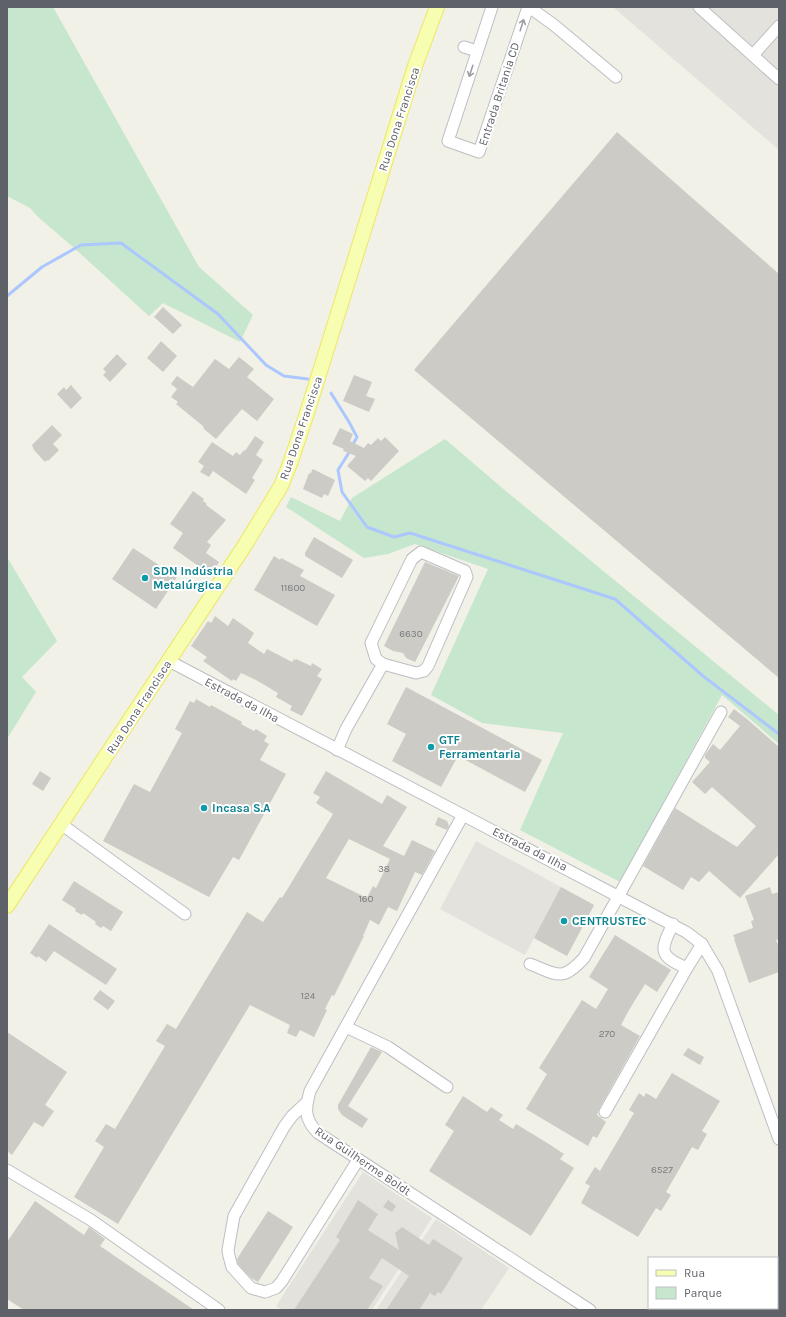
<svg xmlns="http://www.w3.org/2000/svg" width="786" height="1317" font-family="Karla,sans-serif">
	<rect width="100%" height="100%" fill="#f1f1e8"/>
	<g fill="#e3e2dc">
		<polygon points="613,7 779,7 779,150"/>
		<polygon points="476,841 594,905 567,956 534,938 525,955 440,909"/>
		<polygon points="363,1172 432,1218 372,1310 282,1310 276,1306"/>
		<polygon points="436,1219 509,1268 481,1310 376,1310"/>
	</g>
	<g fill="#c6e7cd">
		<polygon points="7,7 53,7 199,267 253,315 240,342 163,303 149,316 73,247 37,216 30,208 7,196"/>
		<polygon points="445,439 507,492 779,715 779,744 722,695 620,882 520,830 563,733 482,723 431,695 488,569 415,544 388,554 364,558 286,507 291,497 340,521 352,498"/>
		<polygon points="7,557 57,641 22,677 36,692 7,739"/>
	</g>
	<g fill="none" stroke-linecap="round" stroke-linejoin="round">
		<g stroke="#acc7fd" stroke-width="3">
			<polyline points="7,296 42,267 81,245 121,243 218,314 266,365 284,376 308,379"/>
			<polyline points="331,393 349,422 357,437 352,446"/>
			<polyline points="350,451 338,470 342,492 367,527 394,537 410,533 615,599 703,676 779,734"/>
		</g>
	</g>
	<g fill="#cccbc5" fill-rule="evenodd">
		<polygon points="617,132 779,274 779,678 414,370"/>
		<polygon points="163,307 182,325 173,334 154,317"/>
		<polygon points="161,341 177,356 163,372 147,358"/>
		<polygon points="117,354 127,364 110,382 103,375 106,372 103,369"/>
		<polygon points="239,357 254,369 247,377 274,399 257,421 242,409 216,439 204,429 203,426 176,404 178,402 171,397 177,389 171,384 177,376 193,387 215,359 229,369"/>
		<polygon points="354,375 372,382 366,396 375,399 369,412 343,401"/>
		<polygon points="71,385 82,398 71,409 57,394 64,387 66,390"/>
		<polygon points="52,425 62,435 53,444 59,450 48,461 47,460 45,462 34,450 32,445"/>
		<polygon points="340,428 353,434 350,441 364,448 368,443 371,445 378,438 381,441 385,437 399,451 371,481 368,478 365,481 347,466 356,456 343,451 344,449 332,444"/>
		<polygon points="255,436 264,442 256,455 263,460 252,478 255,480 246,494 213,471 209,477 200,472 204,466 198,462 212,442 233,456 236,452 240,455 244,450 245,451"/>
		<polygon points="313,469 335,480 328,496 324,494 322,498 303,489 309,473 310,474"/>
		<polygon points="193,491 204,499 203,501 207,504 206,505 226,520 207,542 211,545 206,553 219,562 211,575 173,548 183,533 170,524"/>
		<polygon points="314,537 353,560 342,578 305,556 305,553"/>
		<polygon points="133,548 177,577 156,609 112,579"/>
		<polygon points="274,556 280,560 281,558 304,570 300,576 335,595 317,626 254,590"/>
		<polygon points="425,562 459,576 415,662 406,658 403,653 393,651 384,646"/>
		<polygon points="215,616 228,626 233,618 254,633 248,643 264,654 267,649 292,662 294,659 296,660 296,659 311,666 312,663 322,669 317,676 322,679 302,716 290,710 292,706 276,697 278,693 256,680 241,673 236,681 233,679 232,681 203,661 207,657 191,646 208,621 211,623"/>
		<polygon points="406,687 542,760 525,792 458,756 441,787 392,761 406,734 387,724"/>
		<polygon points="196,699 210,707 211,705 242,722 241,724 254,731 256,729 267,736 264,741 269,744 260,760 286,774 239,860 233,857 209,897 103,841 134,784 150,792 182,733 175,729 190,701 194,703"/>
		<polygon points="734,709 747,719 779,747 779,854 740,898 709,871 699,882 691,877 683,890 643,866 675,808 737,847 756,826 712,787 705,794 692,782 710,762 705,758 705,755 713,744 720,750 740,726 728,717"/>
		<polygon points="40,771 51,778 43,791 32,784"/>
		<path d="M326,771L382,804L387,795L407,807L383,846L404,856L412,840L435,851L422,875L415,872L397,911L388,907L379,925L370,920L363,936H364L334,996L332,995L325,1009L327,1010L314,1037L300,1030L296,1037L287,1033L290,1025L250,1005L118,1224L74,1197L104,1147L95,1141L106,1124L115,1129L165,1046L156,1041L167,1024L176,1029L247,912L263,922L280,897L282,898L333,814L316,803L320,797L313,793ZM349,839L390,859L376,888L373,886L367,898L326,878Z"/>
		<polygon points="438,817 447,821 449,826 447,830 435,825"/>
		<polygon points="74,881 123,912 111,931 103,926 101,928 95,924 96,922 83,913 82,915 75,911 76,909 62,900"/>
		<polygon points="561,887 594,905 567,956 534,938"/>
		<polygon points="770,887 772,894 779,892 779,939 776,940 779,947 779,972 749,983 734,939 735,939 733,935 753,928 751,921 754,920 745,896"/>
		<polygon points="49,924 117,969 106,985 54,951 46,962 38,956 37,958 30,953"/>
		<polygon points="615,935 671,970 657,992 645,984 629,1010 621,1025 640,1036 599,1109 597,1115 606,1122 597,1138 593,1136 588,1146 526,1109 547,1074 539,1068 582,1000 596,1009 608,989 589,977"/>
		<polygon points="100,990 115,1001 108,1010 93,999"/>
		<polygon points="7,1032 67,1072 45,1105 54,1111 43,1127 34,1122 12,1155 7,1151"/>
		<polygon points="371,1047 382,1052 348,1106 368,1119 362,1128 342,1115 338,1109 338,1105"/>
		<polygon points="688,1048 704,1057 700,1065 683,1055"/>
		<polygon points="672,1073 720,1101 702,1131 707,1134 698,1150 692,1147 666,1192 671,1195 661,1211 656,1208 638,1237 581,1203 590,1186 585,1183 595,1167 600,1171 634,1113 629,1110 639,1093 644,1097 646,1093 656,1099"/>
		<polygon points="463,1096 487,1112 491,1107 503,1115 499,1120 513,1129 516,1124 549,1144 564,1154 560,1159 574,1168 531,1236 429,1171 454,1131 445,1125"/>
		<polygon points="358,1200 378,1214 368,1230 399,1250 395,1233 402,1227 429,1245 433,1239 463,1258 441,1294 438,1292 435,1296 430,1293 419,1310 386,1310 409,1276 382,1258 369,1278 383,1286 367,1310 294,1310 340,1240 336,1237"/>
		<polygon points="388,1200 396,1206 392,1212 383,1207"/>
		<polygon points="35,1201 84,1235 89,1227 105,1239 100,1246 194,1310 24,1310 7,1299 7,1242"/>
		<polygon points="268,1211 293,1227 258,1282 251,1278 238,1264 237,1259"/>
	</g>
	<g fill="none" stroke-linecap="round" stroke-linejoin="round">
		<g stroke="#bcbec3" stroke-width="13">
			<g id="minor">
				<polyline points="492,7 448,141 479,152 528,7"/>
				<polyline points="529,7 554,25 616,77"/>
				<polyline points="699,7 779,79"/>
				<polyline points="464,47 477,51"/>
				<polyline points="753,55 779,26"/>
				<polygon points="421,552 465,571 467,577 428,666 424,671 416,673 383,664 376,659 371,643 412,559"/>
				<polyline points="169,661 686,932 702,944 718,971 779,1139"/>
				<polyline points="337,750 346,729 383,664"/>
				<path d="M463,815L310,1091C305,1109 304,1119 318,1133L590,1310"/>
				<polyline points="61,824 185,914"/>
				<path d="M530,964C558,975 562,982 584,958L721,712"/>
				<polyline points="687,968 702,944"/>
				<polyline points="346,1027 388,1047 447,1087"/>
				<polyline points="307,1102 292,1116 284,1127 234,1216 228,1250 229,1256 232,1267 251,1288 265,1292 276,1288 282,1281 358,1160"/>
				<path d="M605,1112L687,968C658,956 660,950 673,924"/>
				<polyline points="7,1170 91,1220 219,1310"/>
			</g>
		</g>
		<g stroke="#eee764" stroke-width="16">
			<polyline id="major" points="7,906 245,545 281,486 291,461 307,413 415,66 437,7"/>
		</g>
		<use href="#minor" stroke="#fff" stroke-width="11"/>
		<use href="#major" stroke="#f7fdb1" stroke-width="14"/>
	</g>
	<defs><path id="oneway-shaft" d="M-6 0H5M1.5-3L5.5 0L1.5 3" fill="none" stroke-width="1.6" stroke-linecap="round" stroke-linejoin="round"/></defs>
	<g stroke="#9fa0a4">
		<use href="#oneway-shaft" transform="translate(522 25) rotate(-72)"/>
		<use href="#oneway-shaft" transform="translate(471 71) rotate(108)"/>
	</g>
	<g fill="#0f9aa8" stroke="#fff" stroke-width="1.5">
		<circle cx="145" cy="578" r="4"/>
		<circle cx="431" cy="747" r="4"/>
		<circle cx="204" cy="808" r="4"/>
		<circle cx="564" cy="921" r="4"/>
	</g>
	<g text-anchor="middle" dominant-baseline="central" stroke-width="4" stroke-linejoin="round" paint-order="stroke">
		<g font-size="10" fill="#7a7c7f">
			<text x="293" y="588">11800</text>
			<text x="411" y="634">6630</text>
			<text x="384" y="869">38</text>
			<text x="366" y="899">160</text>
			<text x="308" y="996">124</text>
			<text x="607" y="1034">270</text>
			<text x="662" y="1170">6527</text>
		</g>
		<g font-size="12" fill="#5f6168" stroke="#fff">
			<text transform="translate(499 94) rotate(-72)">Entrada Britania CD</text>
			<text transform="translate(399 119) rotate(-72)">Rua Dona Francisca</text>
			<text transform="translate(301 428) rotate(-71)">Rua Dona Francisca</text>
			<text transform="translate(242 700) rotate(28)">Estrada da Ilha</text>
			<text transform="translate(139 707) rotate(-57)">Rua Dona Francisca</text>
			<text transform="translate(530 849) rotate(27)">Estrada da Ilha</text>
			<text transform="translate(363 1161) rotate(34)">Rua Guilherme Boldt</text>
		</g>
		<g font-size="12" font-weight="bold" fill="#0d838f" stroke="#fff" text-anchor="start">
			<text x="153" y="571">SDN Indústria<tspan x="153" dy="14">Metalúrgica</tspan></text>
			<text x="439" y="740">GTF<tspan x="439" dy="14">Ferramentaria</tspan></text>
			<text x="212" y="808">Incasa S.A</text>
			<text x="572" y="921">CENTRUSTEC</text>
		</g>
	</g>
	<rect width="786" height="1317" fill="none" stroke="#5f6168" stroke-width="16"/>
	<rect x="648" y="1257" width="130" height="52" fill="#ffffff" stroke="#bfc0c3"/>
	<rect x="656" y="1270" width="20" height="6" fill="#f7fdb1" stroke="#bfc0c3"/>
	<text x="684" y="1277" font-size="12" fill="#5f6168">Rua</text>
	<rect x="656" y="1287" width="20" height="12" fill="#c6e7cd" stroke="#bfc0c3"/>
	<text x="684" y="1297" font-size="12" fill="#5f6168">Parque</text>
</svg>
